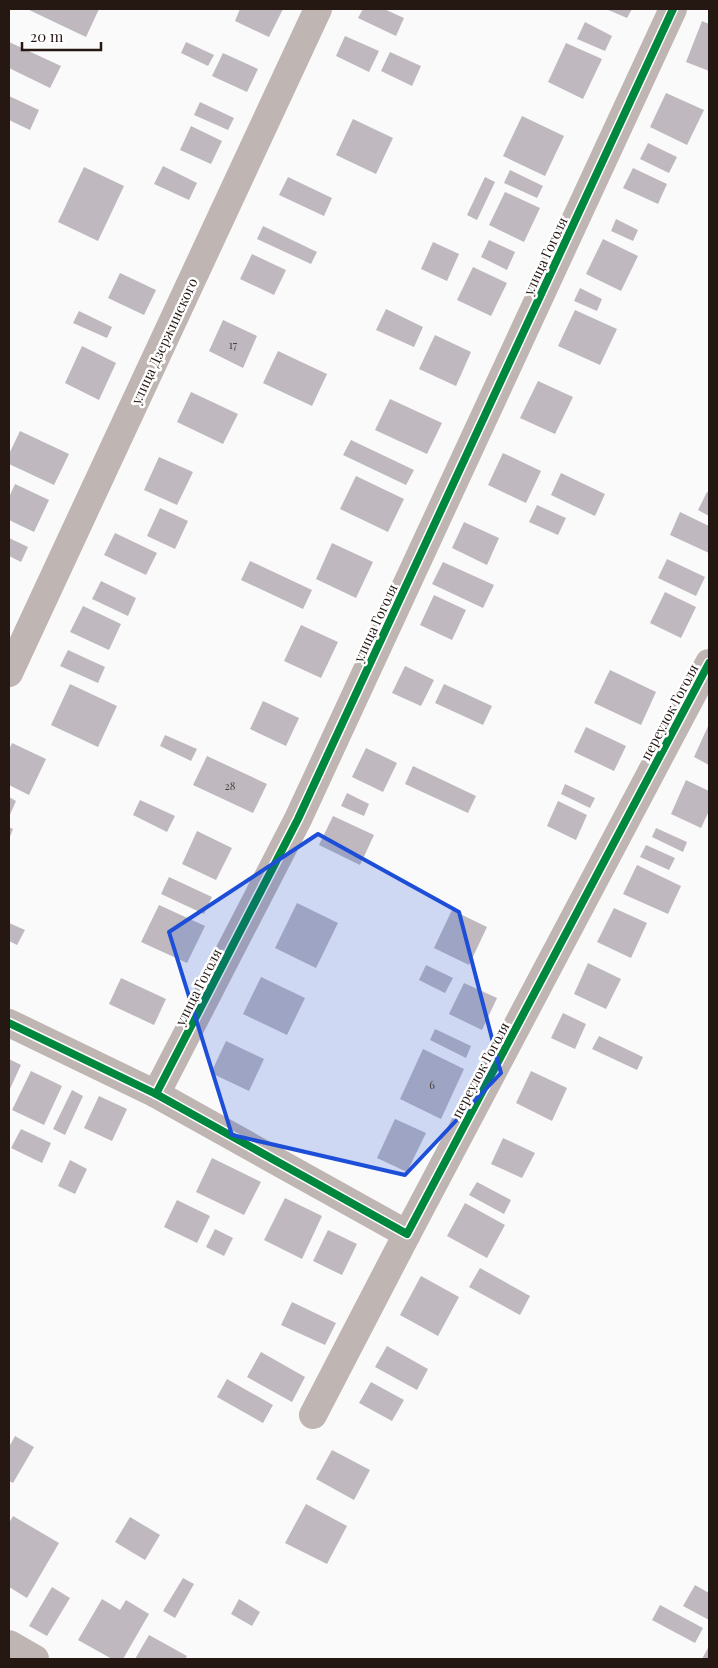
<svg xmlns="http://www.w3.org/2000/svg" width="718" height="1668" font-family="'Playfair Display',serif">
	<rect width="100%" height="100%" fill="#fafafa"/>
	<g fill="#bfb9bf">
		<polygon points="27,9 99,9 86,37"/>
		<polygon points="240,9 283,9 269,37 235,21"/>
		<polygon points="363,9 384,9 404,18 396,36 358,18"/>
		<polygon points="606,9 632,9 627,18"/>
		<polygon points="702,21 709,24 709,71 686,62"/>
		<polygon points="585,22 612,36 605,51 577,39"/>
		<polygon points="345,36 379,51 369,72 336,56"/>
		<polygon points="9,42 61,66 50,88 9,68"/>
		<polygon points="186,42 214,55 208,66 181,53"/>
		<polygon points="566,43 602,59 583,99 548,82"/>
		<polygon points="390,52 421,66 412,86 381,71"/>
		<polygon points="223,53 258,69 247,92 212,76"/>
		<polygon points="666,93 704,110 687,145 650,127"/>
		<polygon points="9,96 39,110 30,130 9,120"/>
		<polygon points="200,102 234,118 228,130 194,115"/>
		<polygon points="522,116 564,136 545,176 503,156"/>
		<polygon points="353,119 393,138 376,174 336,155"/>
		<polygon points="191,126 222,141 211,164 180,150"/>
		<polygon points="648,143 677,157 669,173 640,159"/>
		<polygon points="163,166 197,183 189,200 154,184"/>
		<polygon points="84,167 124,186 98,241 58,222"/>
		<polygon points="633,168 667,184 658,204 623,188"/>
		<polygon points="510,170 543,186 537,198 504,183"/>
		<polygon points="288,177 332,198 324,216 279,195"/>
		<polygon points="485,177 495,182 477,220 467,215"/>
		<polygon points="505,192 540,208 524,242 489,225"/>
		<polygon points="616,219 638,230 633,241 611,231"/>
		<polygon points="263,226 317,252 311,264 257,239"/>
		<polygon points="603,239 638,256 621,291 586,274"/>
		<polygon points="489,240 515,252 507,270 481,257"/>
		<polygon points="433,242 459,254 447,281 421,269"/>
		<polygon points="252,254 286,270 274,295 240,279"/>
		<polygon points="473,267 507,283 491,316 457,300"/>
		<polygon points="120,273 156,290 144,315 108,298"/>
		<polygon points="580,288 602,299 597,311 574,301"/>
		<polygon points="386,309 423,327 414,347 376,330"/>
		<polygon points="575,310 617,329 600,365 558,346"/>
		<polygon points="79,311 112,327 107,338 73,323"/>
		<polygon points="223,320 257,336 243,368 209,351"/>
		<polygon points="435,335 471,352 456,386 419,369"/>
		<polygon points="82,346 116,363 99,400 65,383"/>
		<polygon points="278,351 327,374 312,406 263,383"/>
		<polygon points="538,381 573,397 555,434 520,418"/>
		<polygon points="191,392 238,414 223,444 177,422"/>
		<polygon points="390,399 442,423 427,454 375,430"/>
		<polygon points="20,431 69,454 54,485 9,464 9,454"/>
		<polygon points="351,440 414,470 406,485 343,455"/>
		<polygon points="503,453 541,471 526,503 488,485"/>
		<polygon points="159,457 193,472 177,505 144,490"/>
		<polygon points="561,473 605,494 595,516 551,495"/>
		<polygon points="356,476 404,499 388,532 340,509"/>
		<polygon points="15,484 49,500 34,532 9,520 9,497"/>
		<polygon points="707,492 709,493 709,516 698,510"/>
		<polygon points="537,505 566,518 558,535 529,522"/>
		<polygon points="160,508 188,521 175,549 147,536"/>
		<polygon points="680,512 709,526 709,553 670,535"/>
		<polygon points="464,522 499,538 487,565 452,548"/>
		<polygon points="115,533 157,553 146,575 104,555"/>
		<polygon points="9,538 28,547 21,562 9,556"/>
		<polygon points="332,543 373,562 356,598 316,579"/>
		<polygon points="667,559 705,577 696,596 658,578"/>
		<polygon points="250,561 312,590 303,609 241,580"/>
		<polygon points="443,562 494,585 483,608 432,584"/>
		<polygon points="101,581 136,598 128,616 92,599"/>
		<polygon points="665,592 696,607 681,638 650,623"/>
		<polygon points="434,595 466,610 452,640 420,625"/>
		<polygon points="83,606 121,624 109,650 70,632"/>
		<polygon points="301,625 338,642 321,678 284,661"/>
		<polygon points="68,650 105,667 98,683 60,666"/>
		<polygon points="405,666 434,680 421,706 392,693"/>
		<polygon points="610,670 656,692 641,725 594,703"/>
		<polygon points="70,684 117,706 98,747 51,725"/>
		<polygon points="444,684 492,706 483,725 435,703"/>
		<polygon points="263,701 299,718 286,746 250,729"/>
		<polygon points="709,724 709,765 694,757"/>
		<polygon points="586,727 626,746 614,771 574,752"/>
		<polygon points="165,735 197,749 191,761 160,746"/>
		<polygon points="12,743 46,759 29,795 9,785 9,750"/>
		<polygon points="366,748 397,763 383,792 352,777"/>
		<polygon points="207,756 267,784 253,813 193,785"/>
		<polygon points="413,766 476,796 468,813 405,784"/>
		<polygon points="686,780 709,791 709,811 701,828 671,814"/>
		<polygon points="565,784 595,798 590,808 561,794"/>
		<polygon points="347,793 369,804 364,816 341,806"/>
		<polygon points="9,797 16,801 9,817"/>
		<polygon points="140,800 175,816 167,832 133,815"/>
		<polygon points="558,801 587,815 576,840 547,826"/>
		<polygon points="333,816 374,835 360,865 319,845"/>
		<polygon points="9,827 13,829 9,839"/>
		<polygon points="656,828 687,842 683,852 652,837"/>
		<polygon points="197,831 232,848 216,880 182,864"/>
		<polygon points="646,845 675,858 669,870 640,857"/>
		<polygon points="637,865 681,886 668,914 623,894"/>
		<polygon points="169,877 212,897 204,914 161,894"/>
		<polygon points="297,903 338,923 316,968 275,948"/>
		<polygon points="159,905 205,926 187,963 141,942"/>
		<polygon points="614,908 647,923 631,958 597,942"/>
		<polygon points="452,910 487,927 469,965 434,948"/>
		<polygon points="9,923 25,930 17,945 9,941"/>
		<polygon points="588,963 621,979 606,1009 574,994"/>
		<polygon points="426,965 453,978 445,993 419,980"/>
		<polygon points="261,977 305,998 287,1035 243,1014"/>
		<polygon points="121,978 166,999 154,1025 109,1004"/>
		<polygon points="464,983 497,998 482,1030 449,1014"/>
		<polygon points="563,1013 586,1024 575,1049 551,1038"/>
		<polygon points="435,1029 471,1046 466,1058 430,1040"/>
		<polygon points="599,1036 643,1057 637,1070 592,1049"/>
		<polygon points="226,1041 264,1059 249,1091 211,1073"/>
		<polygon points="423,1049 464,1069 441,1119 400,1099"/>
		<polygon points="9,1059 21,1065 9,1091"/>
		<polygon points="31,1071 62,1086 44,1125 12,1110"/>
		<polygon points="531,1071 567,1088 552,1121 516,1103"/>
		<polygon points="72,1090 83,1096 65,1135 53,1129"/>
		<polygon points="99,1096 127,1109 112,1141 84,1128"/>
		<polygon points="395,1119 426,1133 407,1172 377,1158"/>
		<polygon points="21,1129 51,1143 42,1163 11,1148"/>
		<polygon points="503,1138 535,1153 522,1178 491,1164"/>
		<polygon points="212,1158 261,1182 244,1215 196,1192"/>
		<polygon points="70,1160 87,1169 75,1194 58,1186"/>
		<polygon points="477,1182 511,1200 504,1214 469,1195"/>
		<polygon points="285,1198 322,1216 302,1259 264,1240"/>
		<polygon points="177,1200 210,1216 197,1243 164,1227"/>
		<polygon points="465,1203 505,1225 487,1258 447,1236"/>
		<polygon points="215,1229 233,1238 224,1256 206,1247"/>
		<polygon points="328,1230 357,1244 342,1275 313,1261"/>
		<polygon points="480,1268 530,1296 520,1315 469,1287"/>
		<polygon points="421,1276 459,1297 438,1336 400,1315"/>
		<polygon points="292,1302 336,1323 325,1345 281,1325"/>
		<polygon points="387,1346 428,1369 417,1390 375,1367"/>
		<polygon points="261,1352 305,1377 292,1402 247,1377"/>
		<polygon points="227,1379 273,1405 263,1423 217,1397"/>
		<polygon points="371,1382 404,1400 392,1421 359,1403"/>
		<polygon points="15,1436 34,1447 13,1483 9,1481 9,1447"/>
		<polygon points="332,1450 370,1470 354,1500 316,1479"/>
		<polygon points="306,1504 347,1526 327,1564 285,1543"/>
		<polygon points="13,1516 59,1543 27,1598 9,1587 9,1523"/>
		<polygon points="130,1517 160,1535 145,1560 115,1542"/>
		<polygon points="183,1578 194,1584 175,1618 163,1611"/>
		<polygon points="695,1585 709,1593 709,1620 683,1606"/>
		<polygon points="52,1587 70,1598 47,1636 29,1626"/>
		<polygon points="102,1599 120,1610 126,1600 149,1614 123,1659 112,1659 78,1640"/>
		<polygon points="239,1599 260,1612 252,1626 231,1614"/>
		<polygon points="660,1605 703,1628 695,1643 652,1620"/>
		<polygon points="149,1635 187,1656 185,1659 135,1659"/>
		<polygon points="709,1646 709,1659 702,1659"/>
	</g>
	<g fill="none" stroke-linecap="round" stroke-linejoin="round">
		<g stroke="#bfb5b3" stroke-width="28">
			<polyline points="9,673 318,9"/>
			<polyline points="9,1023 156,1094 298,819 673,9"/>
			<polyline points="156,1094 407,1234 709,663"/>
			<polyline points="313,1415 407,1234"/>
			<polyline points="9,1644 35,1659"/>
		</g>
		<g stroke="#fff" stroke-width="11">
			<g id="cycleway">
				<polyline points="9,1023 156,1094 298,819 673,9"/>
				<polyline points="156,1094 407,1234 709,663"/>
			</g>
		</g>
		<use href="#cycleway" stroke="#00873e" stroke-width="8"/>
	</g>
	<path fill="#1d4ed8" fill-opacity="0.2" stroke="#1d4ed8" stroke-width="4" stroke-linejoin="round" d="M318,834L459,912L501,1073L405,1175L232,1135L169,932Z"/>
	<g text-anchor="middle" dominant-baseline="central" stroke-width="5" stroke-linejoin="round" paint-order="stroke">
		<g font-size="11" fill="#4c403d">
			<text x="233" y="344">17</text>
			<text x="230" y="785">28</text>
			<text x="432" y="1084">6</text>
		</g>
		<g font-size="14" fill="#251712" stroke="#fff">
			<text transform="translate(545 256) rotate(-65)">улица Гоголя</text>
			<text transform="translate(164 341) rotate(-65)">улица Дзержинского</text>
			<text transform="translate(375 623) rotate(-65)">улица Гоголя</text>
			<text transform="translate(669 712) rotate(-62)">переулок Гоголя</text>
			<text transform="translate(198 987) rotate(-63)">улица Гоголя</text>
			<text transform="translate(480 1070) rotate(-62)">переулок Гоголя</text>
		</g>
	</g>
	<rect width="718" height="1668" fill="none" stroke="#251712" stroke-width="20"/>
	<path d="M22 42v8h79v-8" fill="none" stroke="#251712" stroke-width="2.5"/>
	<text x="30" y="42" font-size="15" fill="#251712" stroke="#ffffff" stroke-width="4" paint-order="stroke">20 m</text>
</svg>
